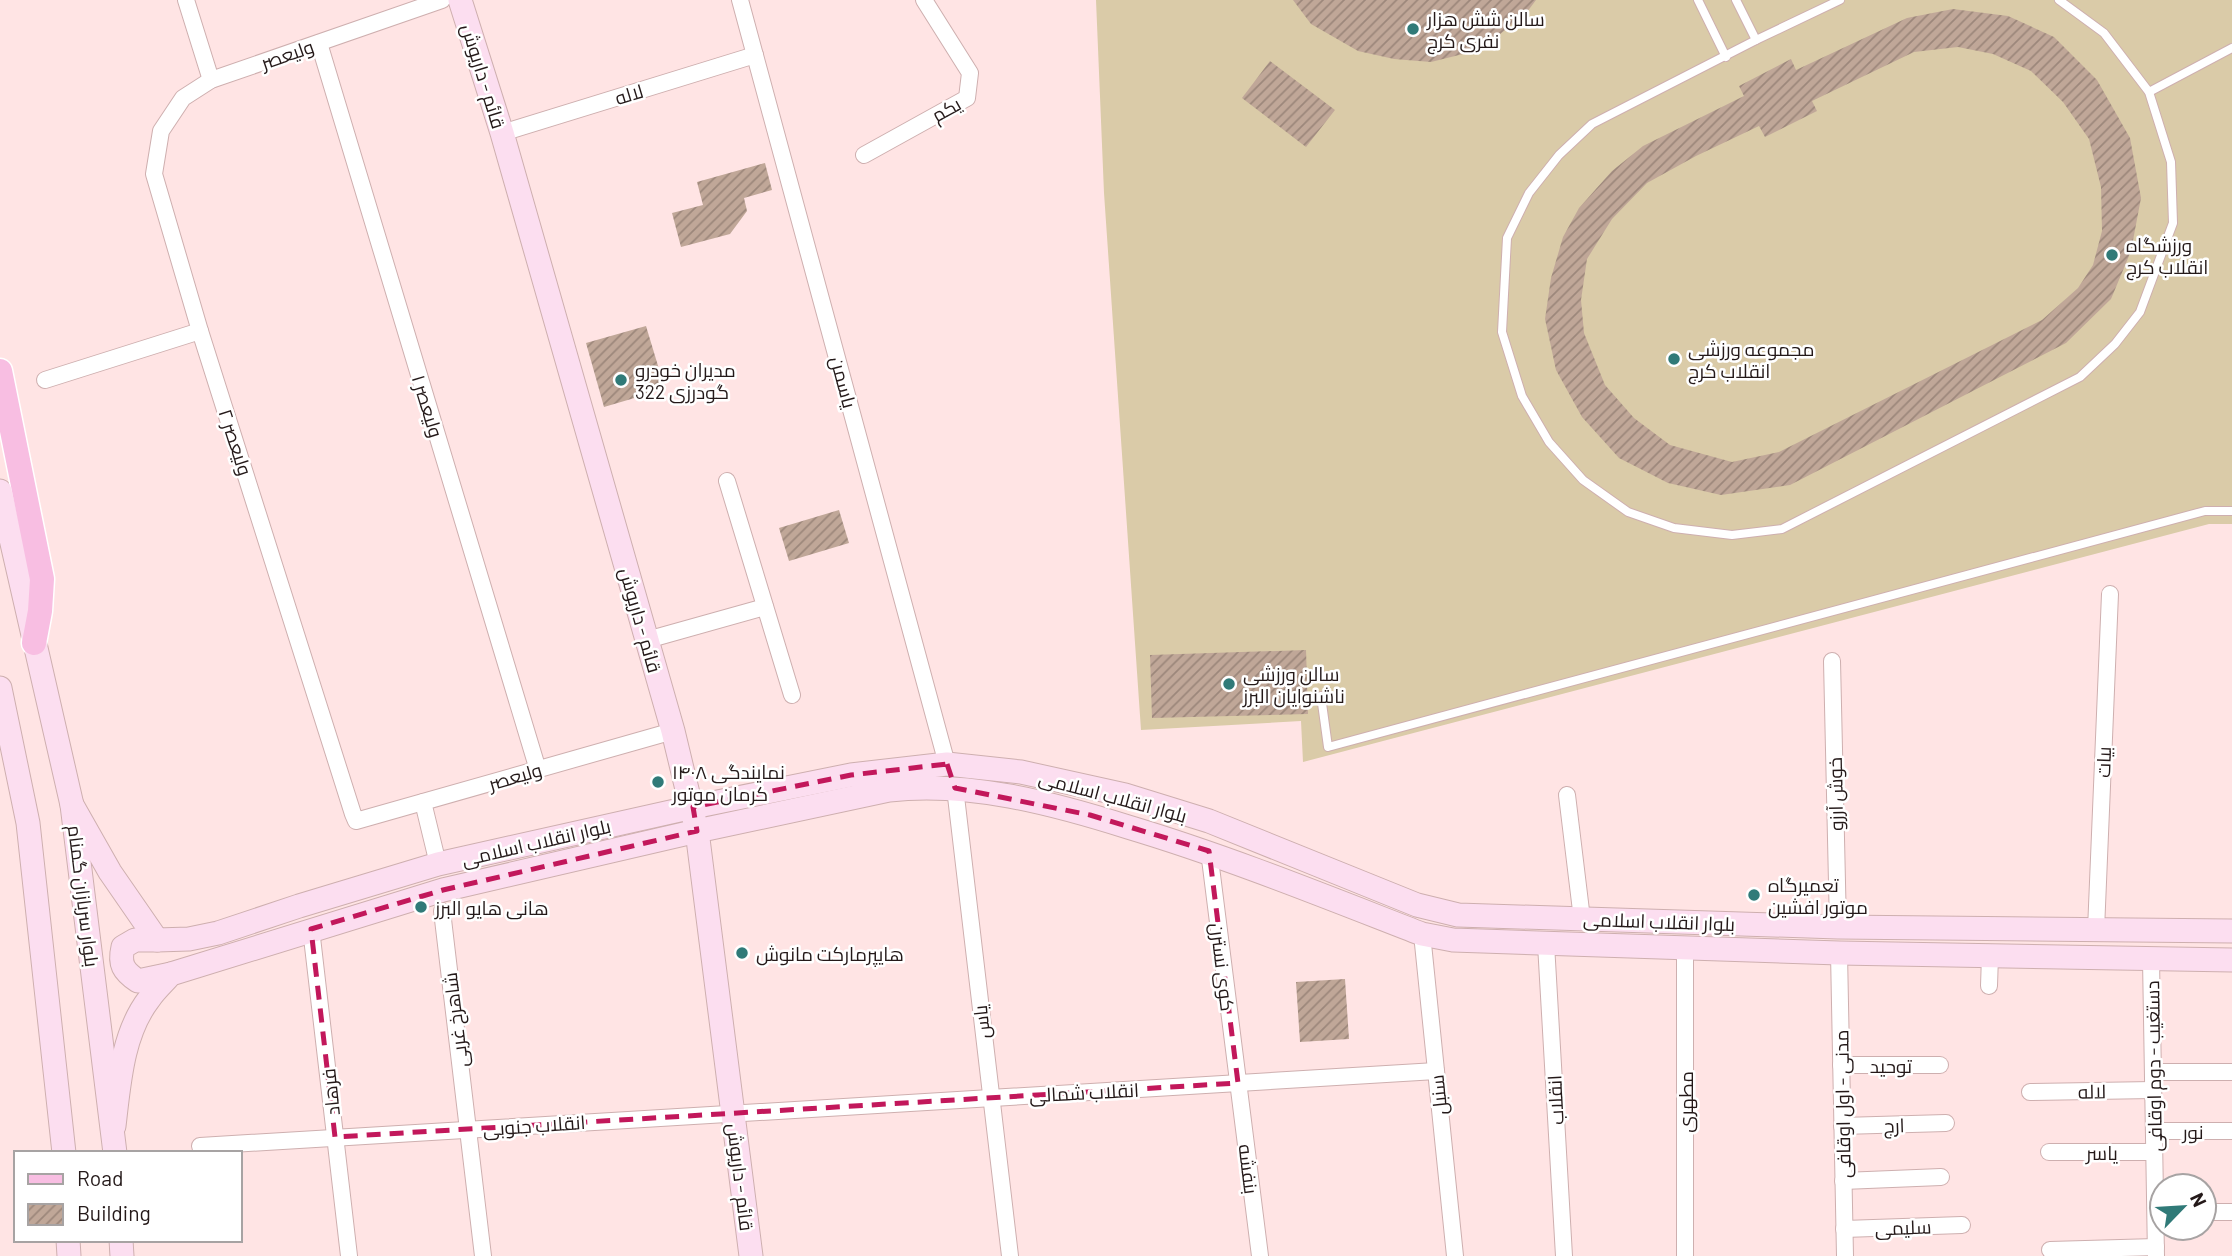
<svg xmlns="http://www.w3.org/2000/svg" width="2232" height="1256" font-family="Barlow,Cairo,sans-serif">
	<defs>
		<pattern id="building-hatch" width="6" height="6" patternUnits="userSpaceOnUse" patternTransform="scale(1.75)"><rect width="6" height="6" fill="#c0a798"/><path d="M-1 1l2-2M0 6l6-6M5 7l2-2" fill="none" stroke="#9c877b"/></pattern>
	</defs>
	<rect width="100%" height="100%" fill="#ffe4e4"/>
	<polygon fill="#dacba8" points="1096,0 2232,0 2232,524 2209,524 1303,762 1301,721 1141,730 1104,193"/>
	<g fill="url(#building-hatch)" fill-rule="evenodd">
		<polygon points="1293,0 1536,0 1527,12 1499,35 1467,53 1431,62 1394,59 1358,51 1311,24"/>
		<path d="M1953,9L2008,16L2054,37L2097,80L2130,138L2141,198L2131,251L2111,299L2066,343L1790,485L1721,495L1668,483L1619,458L1582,417L1556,370L1545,319L1551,278L1563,237L1579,208L1612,171L1643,146L1744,96L1739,86L1791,59L1796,70L1907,18ZM1958,47L1993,54L2031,71L2063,102L2089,139L2101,187L2102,231L2093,265L2078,288L2042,320L1779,452L1732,462L1670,445L1634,418L1605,385L1584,333L1581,300L1587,259L1612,219L1647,183L1696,156L1759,126L1765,137L1817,111L1812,101L1914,52Z"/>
		<polygon points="1270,61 1335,110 1306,147 1242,98"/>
		<polygon points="765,163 772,190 744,198 747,211 730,234 681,247 672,213 703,205 697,182"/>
		<polygon points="646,326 665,389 604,407 586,343"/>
		<polygon points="839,510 849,543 789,561 779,528"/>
		<polygon points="1306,650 1308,714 1152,718 1150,655"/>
		<polygon points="1345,979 1349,1039 1300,1042 1296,982"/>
	</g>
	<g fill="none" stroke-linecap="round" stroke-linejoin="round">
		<g stroke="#ceafaf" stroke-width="10">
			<g id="lane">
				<polyline points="1698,0 1726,57"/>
				<polyline points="1736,0 1756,40"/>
				<polyline points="1840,0 1756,40 1592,124 1559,155 1529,193 1507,238 1502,332 1522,396 1549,442 1583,480 1628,512 1674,528 1732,535 1782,529 2080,377 2115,344 2140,312 2173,223 2171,162 2149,92 2104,33 2059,0"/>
				<polyline points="2149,92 2232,48"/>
				<polyline points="1321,696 1328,747 2205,511 2232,511"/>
			</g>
		</g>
		<g stroke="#ceafaf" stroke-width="18">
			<g id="street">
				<polyline points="186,0 211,80"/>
				<polyline points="442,0 211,80 183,98 161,131 154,174 200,331 353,814 356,821 673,731"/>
				<polyline points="740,0 947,764"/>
				<polyline points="319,43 538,770"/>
				<polyline points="502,133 755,55"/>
				<polyline points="864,155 967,98 970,73 924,0"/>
				<polyline points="45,380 200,331"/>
				<polyline points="727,481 792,695"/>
				<polyline points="647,640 765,607"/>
				<polyline points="1832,661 1838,927"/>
				<polyline points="955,788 1010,1256"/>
				<polyline points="1567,795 1582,919"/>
				<polyline points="423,802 438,864"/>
				<polyline points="1209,851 1260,1256"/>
				<polyline points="442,911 483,1256"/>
				<polyline points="311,929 349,1256"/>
				<polyline points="2096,930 2110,594"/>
				<polyline points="1422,934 1455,1256"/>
				<polyline points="1546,944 1564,1256"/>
				<polyline points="1839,953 1845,1256"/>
				<polyline points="2151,959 2156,1256"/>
				<polyline points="1989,986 1990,956"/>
				<polyline points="1841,1065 1940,1065"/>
				<polyline points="2153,1072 2232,1072"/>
				<polyline points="2030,1092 2153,1090"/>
				<polyline points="1842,1126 1946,1123"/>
				<polyline points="2154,1131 2232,1131"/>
				<polyline points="200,1146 1436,1071"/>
				<polyline points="2049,1152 2154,1152"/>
				<polyline points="1843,1181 1941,1177"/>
				<polyline points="2204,1212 2232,1212"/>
				<polyline points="1844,1229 1962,1225"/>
				<polyline points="2050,1250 2156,1247"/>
				<polyline points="1685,1256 1685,949"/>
			</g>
		</g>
		<g stroke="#ceafaf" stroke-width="25">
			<g id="secondary">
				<polyline points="460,0 502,133 673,731 697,831 751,1256"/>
				<polyline points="0,491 72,805 115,1153"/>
				<polyline points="0,688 28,823 64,1153"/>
				<polyline points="72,805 110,872 157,940 189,939 218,933 299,906 438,864 693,807 851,775 947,764 1021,772 1125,795 1209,821 1417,905 1458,915 1838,927 2232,931"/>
				<path d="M157,940H135L123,947C119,964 123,971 138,981L171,974"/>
				<path d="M114,1126C119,1084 122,1034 149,999C155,990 164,982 171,974L443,890L697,831L889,790C969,781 1052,803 1128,827C1228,857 1324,896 1422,934L1453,940L1839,953L2232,960"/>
				<polyline points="68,1240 69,1256"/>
				<polyline points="121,1240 122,1256"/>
			</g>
		</g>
		<g stroke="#fff" stroke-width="27">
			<polyline id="primary" points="0,371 42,579 40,611 34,643"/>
		</g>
		<use href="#lane" stroke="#fff" stroke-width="8"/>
		<use href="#street" stroke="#fff" stroke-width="16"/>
		<use href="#secondary" stroke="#fcdef0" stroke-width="23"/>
		<use href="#primary" stroke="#f8bee2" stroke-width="24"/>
	</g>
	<path fill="none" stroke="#c2185b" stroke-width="5" stroke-dasharray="14 9" stroke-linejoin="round" d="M947,764L955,788L1090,815L1209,851L1238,1083L335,1137L311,929L443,890L697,831L693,807L851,775Z"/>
	<g fill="#307a78" stroke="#fff" stroke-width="2.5">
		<circle cx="1413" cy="29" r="7"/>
		<circle cx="2112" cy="255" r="7"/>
		<circle cx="1674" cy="359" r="7"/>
		<circle cx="621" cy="380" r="7"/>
		<circle cx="1229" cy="684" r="7"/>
		<circle cx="658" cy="782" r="7"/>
		<circle cx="1754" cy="895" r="7"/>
		<circle cx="421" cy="907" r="7"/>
		<circle cx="742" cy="953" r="7"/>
	</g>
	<g text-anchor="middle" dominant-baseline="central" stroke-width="5" stroke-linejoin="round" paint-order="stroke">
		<g font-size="19" fill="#241919" stroke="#fff" text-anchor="start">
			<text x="1427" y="18">سالن شش هزار<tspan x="1427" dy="22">نفری کرج</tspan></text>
			<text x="2126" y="244">ورزشگاه<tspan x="2126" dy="22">انقلاب کرج</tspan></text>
			<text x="1688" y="348">مجموعه ورزشی<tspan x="1688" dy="22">انقلاب کرج</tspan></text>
			<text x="635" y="369">مدیران خودرو<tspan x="635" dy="22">گودرزی 322</tspan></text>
			<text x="1243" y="673">سالن ورزشی<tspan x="1243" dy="22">ناشنوایان البرز</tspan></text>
			<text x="672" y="771">نمایندگی ۱۴۰۸<tspan x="672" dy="22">کرمان موتور</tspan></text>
			<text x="1768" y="884">تعمیرگاه<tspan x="1768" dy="22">موتور افشین</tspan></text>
			<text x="435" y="907">هانی هایو البرز</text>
			<text x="756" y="953">هایپرمارکت مانوش</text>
		</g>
		<g font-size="19" fill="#241919" stroke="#fff">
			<text transform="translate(287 54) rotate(-19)">ولیعصر</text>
			<text transform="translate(484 76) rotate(73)">قائم - داریوش</text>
			<text transform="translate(629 94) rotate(-17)">لاله</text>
			<text transform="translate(946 109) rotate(-29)">یکم</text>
			<text transform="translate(844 382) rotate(75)">یاسمن</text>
			<text transform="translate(428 406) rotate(73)">ولیعصر ۱</text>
			<text transform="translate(236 442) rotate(72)">ولیعصر ۲</text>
			<text transform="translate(641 620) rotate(74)">قائم - داریوش</text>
			<text transform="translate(2103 762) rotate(-88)">بیات</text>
			<text transform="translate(515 776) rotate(-16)">ولیعصر</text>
			<text transform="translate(1835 794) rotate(-91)">خوش آرزو</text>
			<text transform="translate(1113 796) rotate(15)">بلوار انقلاب اسلامی</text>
			<text transform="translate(536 842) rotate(-13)">بلوار انقلاب اسلامی</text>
			<text transform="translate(84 896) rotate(83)">بلوار سربازان گمنام</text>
			<text transform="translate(1659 921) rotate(2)">بلوار انقلاب اسلامی</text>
			<text transform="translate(1223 967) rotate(83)">کوی نسترن</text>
			<text transform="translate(455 1020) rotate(-97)">شاهرخ غربی</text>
			<text transform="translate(981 1022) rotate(-96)">یاس</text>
			<text x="1891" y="1065">توحید</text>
			<text transform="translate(2153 1066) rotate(-91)">دستغیب - دوم اوقافی</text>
			<text transform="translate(2092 1091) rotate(-1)">لاله</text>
			<text transform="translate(330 1092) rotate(-96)">فرهاد</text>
			<text transform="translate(1084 1092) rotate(-3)">انقلاب شمالی</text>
			<text transform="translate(1438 1095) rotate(-96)">سنبل</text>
			<text transform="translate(1555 1100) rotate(-93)">انقلاب</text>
			<text transform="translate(1685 1102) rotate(-90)">مطهری</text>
			<text transform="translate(1842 1104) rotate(-91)">مدنی - اول اوقافی</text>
			<text transform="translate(534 1125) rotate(-4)">انقلاب جنوبی</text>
			<text transform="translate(1894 1125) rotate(-2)">ارج</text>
			<text x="2193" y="1131">نور</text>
			<text x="2102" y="1152">یاسر</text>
			<text transform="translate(1249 1169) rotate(83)">بنفشه</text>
			<text transform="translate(741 1177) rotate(83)">قائم - داریوش</text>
			<text transform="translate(1903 1227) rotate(-2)">سلیمی</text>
		</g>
	</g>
	<rect x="14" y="1151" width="228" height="91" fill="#ffffff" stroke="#a7a3a3" stroke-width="2"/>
	<rect x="28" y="1174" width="35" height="10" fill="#f8bee2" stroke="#a7a3a3" stroke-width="2"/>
	<text x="77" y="1186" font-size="21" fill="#241919">Road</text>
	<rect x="28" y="1204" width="35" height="21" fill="url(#building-hatch)" stroke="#a7a3a3" stroke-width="2"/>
	<text x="77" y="1221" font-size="21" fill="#241919">Building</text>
	<g transform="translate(2183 1207) rotate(65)"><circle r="33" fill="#ffffff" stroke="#a7a3a3" stroke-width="2"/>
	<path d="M0-5L12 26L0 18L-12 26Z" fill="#307a78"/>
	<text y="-10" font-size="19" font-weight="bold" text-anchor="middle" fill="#241919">N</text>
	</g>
</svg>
